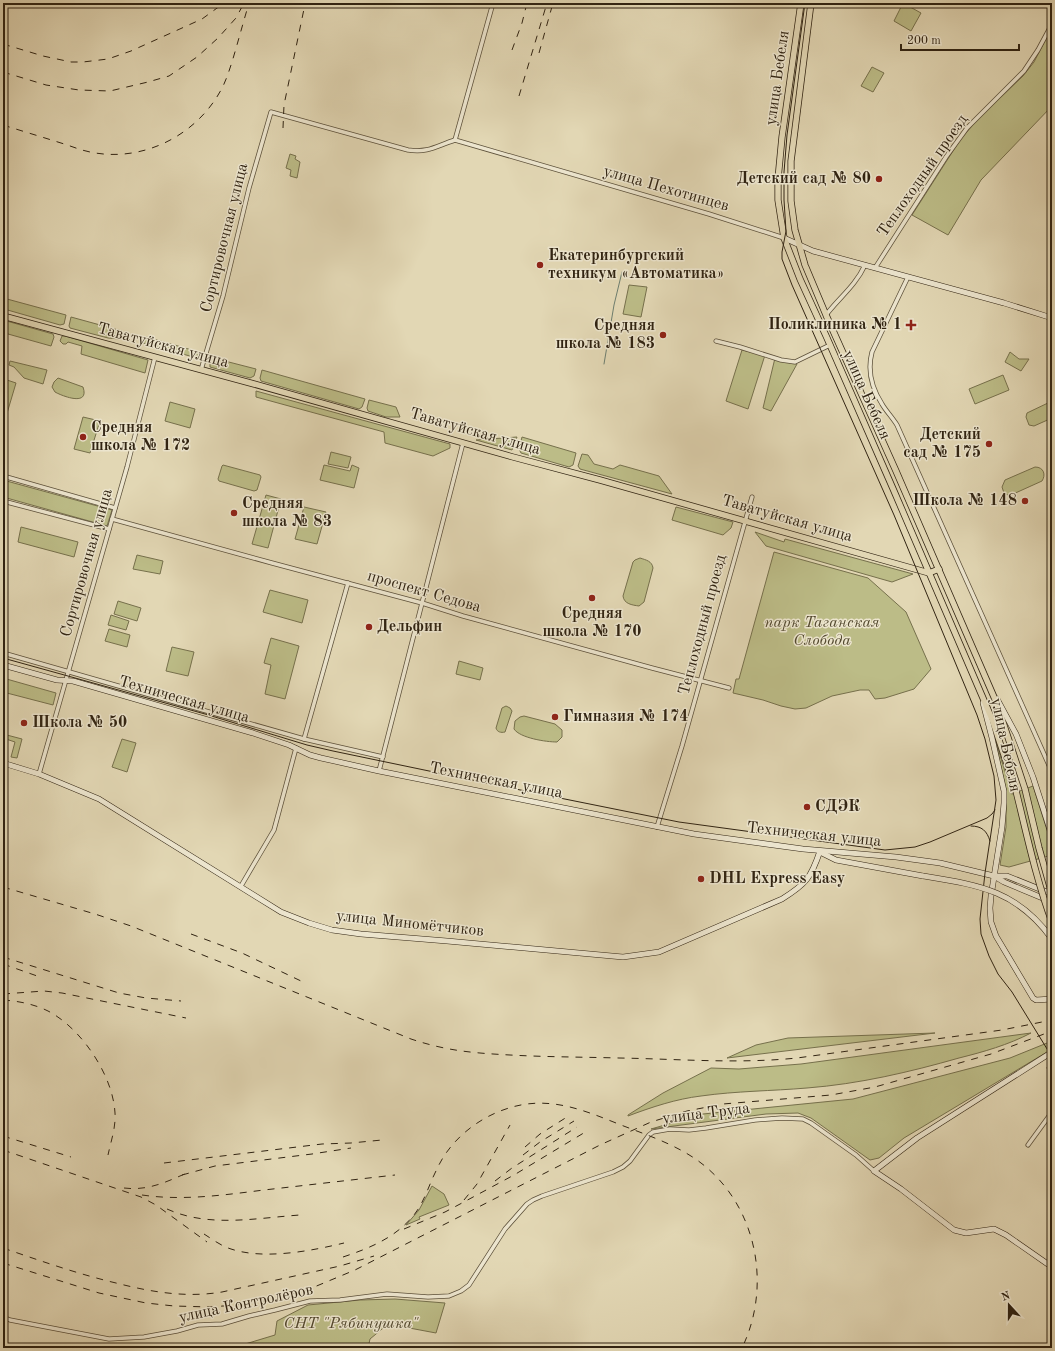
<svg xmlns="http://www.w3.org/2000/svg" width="1055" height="1351" font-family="'Old Standard TT',serif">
	<rect width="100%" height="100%" fill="#e2d7b4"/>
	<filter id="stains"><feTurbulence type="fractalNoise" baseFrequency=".005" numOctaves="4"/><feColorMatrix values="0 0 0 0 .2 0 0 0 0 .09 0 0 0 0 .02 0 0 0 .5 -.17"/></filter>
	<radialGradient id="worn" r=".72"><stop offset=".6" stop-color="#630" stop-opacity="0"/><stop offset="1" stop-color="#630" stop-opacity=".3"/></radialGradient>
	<g fill="#bcbc87" stroke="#76704c">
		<polygon points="903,3 921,13 911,31 894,21"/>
		<polygon points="1052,27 1052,106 981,180 948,235 912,215 960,140 978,119 1023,76 1034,62"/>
		<polygon points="872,67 884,73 873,92 861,86"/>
		<polygon points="290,154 296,156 295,159 300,162 297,178 290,176 291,170 286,168"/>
		<polygon points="629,285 647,287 641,317 623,314"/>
		<polygon points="7,299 66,315 64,324 60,325 4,309"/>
		<polygon points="71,317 122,331 120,339 108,338 70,328 69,326"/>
		<polygon points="3,320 53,334 54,337 51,346 8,334 3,325"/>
		<polygon points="62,336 65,336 148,360 145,373 81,354 82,346 68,342 66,344 63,344 60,341"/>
		<polygon points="146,337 199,352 197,358 143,343"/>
		<polygon points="742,350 765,355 748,409 726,401"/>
		<polygon points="1010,352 1019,359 1029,359 1021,371 1005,362"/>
		<polygon points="775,358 797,364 771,411 763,408"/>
		<polygon points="221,360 256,369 254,376 250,378 210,367 210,364"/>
		<polygon points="10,361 47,370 43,384 24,378 14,367 9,365"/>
		<polygon points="262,370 365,399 362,407 359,409 261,381 260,378"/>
		<polygon points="1003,375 1009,390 975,404 969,389"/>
		<path d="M58,378L83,387C90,407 62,396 55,392L52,387L54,382Z"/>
		<polygon points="4,379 16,383 5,420 3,420 3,384"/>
		<polygon points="256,391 450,444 450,448 433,456 385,443 384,432 256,397"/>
		<polygon points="369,400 396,407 400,417 386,417 368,411 367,408"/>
		<polygon points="170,402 195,409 190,428 165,421"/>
		<polygon points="1050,402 1052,402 1052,418 1034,426 1029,425 1026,417 1027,413"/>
		<polygon points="83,417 100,421 90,453 74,449"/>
		<polygon points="517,437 512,450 476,440"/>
		<polygon points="522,437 576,453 573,465 569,467 521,453 519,449"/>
		<polygon points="331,452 351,457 348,468 328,464"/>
		<polygon points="582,454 588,455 594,464 613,469 620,465 659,476 672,494 580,469 578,466"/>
		<polygon points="223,465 260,475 261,477 257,490 254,491 219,481 218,479 222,466"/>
		<polygon points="324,465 350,471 352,465 359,468 354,488 320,480"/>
		<path d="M1035,467C1044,467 1046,475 1042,481L1011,495H1008L1004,493L1002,487L1005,480Z"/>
		<polygon points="3,480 112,510 107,526 3,497"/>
		<polygon points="266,495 281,499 268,548 252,544"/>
		<polygon points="304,507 326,512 317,544 295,539"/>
		<polygon points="676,507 733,522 731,528 723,535 672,520"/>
		<polygon points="21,527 78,542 74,557 18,542"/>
		<polygon points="755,532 784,542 785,539 913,574 892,582 766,546"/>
		<polygon points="774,552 868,578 906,612 931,669 914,689 885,698 875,699 869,690 860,690 832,696 806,708 795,709 781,706 763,700 733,693 736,679 739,679"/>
		<polygon points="137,555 163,561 160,574 133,569"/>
		<path d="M640,558C646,560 652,561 653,568L644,602L639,606C632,605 624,604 623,596L633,562L635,560Z"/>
		<polygon points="270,590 308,600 302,623 263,612"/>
		<polygon points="118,601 141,608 137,621 114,614"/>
		<polygon points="111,615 129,621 126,630 108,625"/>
		<polygon points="109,629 130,635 127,647 105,641"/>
		<polygon points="271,638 299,646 285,699 265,694 271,665 264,663"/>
		<polygon points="172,647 194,652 188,676 166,671"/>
		<polygon points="459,661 483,668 480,680 456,674"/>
		<polygon points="3,678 56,693 53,705 3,692"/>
		<path d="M506,706L510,708L512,711L505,732C501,733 497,732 496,728L502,708Z"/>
		<path d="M524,716L555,724L562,730V737L557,742C546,742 520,738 514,729L515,721L520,717Z"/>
		<polygon points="3,734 22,739 17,758 11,757 15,742 3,738"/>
		<polygon points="122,739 136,743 127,772 112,767"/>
		<polygon points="995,739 1011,791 1010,792 1010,793 1012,794 1033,786 1052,846 1052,855 1009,867 1000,865 1006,827 1006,790"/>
		<polygon points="935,1033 727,1058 756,1045 788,1038"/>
		<path d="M1031,1033C1008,1045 983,1052 959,1058C910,1072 859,1084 807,1088C772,1091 736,1091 701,1096C676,1099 652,1107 628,1116V1115L663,1093L711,1068L739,1069L801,1064Z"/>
		<polygon points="1052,1041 1052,1049 904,1138 879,1158 870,1160 811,1118 798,1113 766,1114 651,1129 703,1114 853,1099 1010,1058"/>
		<polygon points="432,1186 444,1194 449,1205 419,1217 420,1219 406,1225 419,1210"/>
		<polygon points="395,1299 445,1303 436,1333 388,1324 370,1339 368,1348 232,1348 275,1335 277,1321 308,1305 360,1300"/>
	</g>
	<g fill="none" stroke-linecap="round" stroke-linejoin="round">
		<polyline stroke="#6d7e6f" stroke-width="1" points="604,364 614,305 622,272"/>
		<g stroke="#5c503a" stroke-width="5">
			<g id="street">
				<polyline points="455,140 493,3"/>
				<polyline points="875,268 946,157 967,128 1024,71 1038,50 1052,24"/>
				<path d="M908,277L872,352C867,371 871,387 882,404C886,411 892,417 897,425L1052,772"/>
				<path d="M826,315C839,298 856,285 865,265"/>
				<polyline points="716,341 740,347 781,360 795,362 830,345"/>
				<path d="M201,370L223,296L249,188L271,112L408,150C429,153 436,146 455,140L709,214L784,238"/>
				<polyline points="3,476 115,508"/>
				<polyline points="3,501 109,529"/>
				<polyline points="112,519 272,563 422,603 463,616 652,668 729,688"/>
				<polyline points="3,653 304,739 383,757"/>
				<polyline points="304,739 348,583"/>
				<polyline points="379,771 463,443"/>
				<polyline points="39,774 127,467 155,357"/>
				<polyline points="657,827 682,746 752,497"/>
				<polyline points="241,886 274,830 296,748"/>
				<polyline points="1028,1145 1052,1112"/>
				<polyline points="3,1317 10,1320 109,1339 144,1337 177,1331 198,1325 222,1324 249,1316 275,1310 310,1301 340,1300 387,1294 428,1297 449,1296 461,1291 469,1285 505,1229 527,1204 533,1200 542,1196 613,1172 623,1167 630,1161 649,1135 653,1132 670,1129 689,1130 706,1128 755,1120 782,1118 803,1119 811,1123 856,1155 874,1171"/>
			</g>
		</g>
		<g stroke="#302312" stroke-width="6">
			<g id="secondary">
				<polyline points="784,238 813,251 1004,303 1052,318"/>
				<polyline points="3,665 57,680 73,681 253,733 289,745 310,755 321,758 379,771 694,834 803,849 896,857 940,863 994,876 1007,876 1052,894"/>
				<polyline points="997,699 1016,734 1033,777 1052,836"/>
				<polyline points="983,703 992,738 1004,791 1004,803 1002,827 991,896 990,908 991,922 996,936 1033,998 1036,1000 1052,999"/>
				<path d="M3,763L39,774L99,799L281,912L309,923L332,930L361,934L447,941L623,957L659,952L782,899C806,884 811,878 820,851"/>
				<polyline points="820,852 836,860 923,876"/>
				<polyline points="994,876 1004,882 1052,902"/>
				<polyline points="1052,1052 917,1138 874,1171 901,1189 954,1230 966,1233 994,1229 1006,1235 1052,1267"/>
			</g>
		</g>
		<g stroke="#302312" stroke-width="7">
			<g id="primary">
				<polyline points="801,3 782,137 778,179 778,200 784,238 800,279 827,338 894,491 992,719 1016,791"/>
				<polyline points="811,3 791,161 791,201 795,230 805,265 826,315 896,471 997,704 1025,789 1039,848 1052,894"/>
				<polyline points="3,316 254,384 513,457 600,480 929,573 939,569"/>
			</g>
		</g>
		<use href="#street" stroke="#ece5ce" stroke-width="3.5"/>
		<use href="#secondary" stroke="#ece5ce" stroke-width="5"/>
		<use href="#primary" stroke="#e2d7b4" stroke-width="5.5"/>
		<g stroke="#302312" stroke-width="1">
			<polyline points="805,3 787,135 784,172 784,200 786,231 782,252 782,259 792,285 894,515 977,715 985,739 994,776 996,800 985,873 980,919 981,934 989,956 998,974 1012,992 1052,1057"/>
			<polyline points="3,658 205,714 307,745 333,751 530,792 679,822 885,850 915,847 930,842 987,818 992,814 995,810"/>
			<path d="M971,826C982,826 987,831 990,841"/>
			<polyline points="1052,1060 1050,1061 1047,1068 1052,1076"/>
		</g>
		<g stroke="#302312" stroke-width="1" stroke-dasharray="7 7" stroke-linecap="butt">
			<polyline points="153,3 155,3"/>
			<polyline points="279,8 279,3"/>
			<polyline points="3,44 43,56 71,62 83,62 108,59 131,51 202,19 224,3"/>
			<polyline points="512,50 522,23 527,3"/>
			<polyline points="539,53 553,3"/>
			<polyline points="3,72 46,85 79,90 110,91 148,82 169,76 197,57 218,38 236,18 244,3"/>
			<polyline points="519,96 547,3"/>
			<path d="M3,125C22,131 42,137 61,143C71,146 80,150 90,152C142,163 196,136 221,90C226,81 229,71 232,62C238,42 243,23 249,3"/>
			<polyline points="283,128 284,105 304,9 303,3"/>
			<path d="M3,887L95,914L131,926L411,1039C447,1051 473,1053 510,1055C546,1057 582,1057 619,1058C679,1059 738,1064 797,1058L1002,1030L1052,1020"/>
			<polyline points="191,934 242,953 301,981"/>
			<polyline points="3,957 119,993 146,998 181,1001"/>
			<polyline points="3,964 40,977"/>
			<polyline points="3,994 44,991 62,993 186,1018"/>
			<path d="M3,1000C18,1001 34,1004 48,1011C81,1028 113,1075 115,1113C116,1127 111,1141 108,1155"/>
			<polyline points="3,1136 71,1157"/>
			<polyline points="525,1147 540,1134 567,1117"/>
			<polyline points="3,1150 141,1197 156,1205 207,1242"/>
			<polyline points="523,1155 540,1142 574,1121"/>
			<polyline points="164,1163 322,1144 351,1143 382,1140"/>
			<polyline points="182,1175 215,1166 312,1154 351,1148"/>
			<polyline points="495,1181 512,1168 577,1127"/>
			<path d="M124,1188C148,1191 166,1182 187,1173"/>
			<path d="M142,1195C183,1201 224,1195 264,1190C308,1185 351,1180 395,1175"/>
			<polyline points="464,1200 477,1184 510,1125"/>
			<path d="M167,1209C209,1228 256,1218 300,1215"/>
			<polyline points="404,1229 445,1212 462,1203 514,1175 587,1131"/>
			<path d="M204,1234C212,1239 221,1246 231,1249C264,1260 311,1251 344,1243"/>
			<path d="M3,1248C41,1261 78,1274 116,1283C151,1292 186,1298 222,1292L340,1266L374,1256"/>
			<path d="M343,1257C370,1248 395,1238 414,1215C425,1201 429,1184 437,1169C449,1142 475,1120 503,1110C546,1094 581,1109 621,1125C647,1135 674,1144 697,1160C756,1202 773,1284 742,1348"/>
			<polyline points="3,1263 99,1293 146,1303 174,1306 210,1307 236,1305 270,1300 307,1290 355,1270 600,1145 651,1122 687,1111 723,1104 831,1095 875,1087 991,1054 1052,1031"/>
		</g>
		<g stroke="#302312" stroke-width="6" stroke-linecap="butt">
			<path id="secondary-bridge" d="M923,876C978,885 1017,890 1052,939"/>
		</g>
		<g stroke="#302312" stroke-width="7" stroke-linecap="butt">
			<path id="primary-bridge" d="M1016,791C1027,835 1036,879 1052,922"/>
		</g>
		<use href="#secondary-bridge" stroke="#ece5ce" stroke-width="5"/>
		<use href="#primary-bridge" stroke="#e2d7b4" stroke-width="5.5"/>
	</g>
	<g fill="#8f2418" stroke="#ece5ce" stroke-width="1.5">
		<circle cx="879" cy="179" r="4"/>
		<circle cx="540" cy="265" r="4"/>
		<path d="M909 319h4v4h4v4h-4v4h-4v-4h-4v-4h4z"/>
		<circle cx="663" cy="335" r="4"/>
		<circle cx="83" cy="437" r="4"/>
		<circle cx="989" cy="444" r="4"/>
		<circle cx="1025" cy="501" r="4"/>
		<circle cx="234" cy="513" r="4"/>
		<circle cx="592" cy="598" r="4"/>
		<circle cx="369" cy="627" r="4"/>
		<circle cx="555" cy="717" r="4"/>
		<circle cx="24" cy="723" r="4"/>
		<circle cx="807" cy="807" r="4"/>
		<circle cx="701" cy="879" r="4"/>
	</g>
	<g text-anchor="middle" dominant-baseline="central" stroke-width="3" stroke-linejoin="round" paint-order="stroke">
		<g font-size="16" fill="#302312" stroke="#ece5ce">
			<text transform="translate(778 78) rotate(-82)">улица Бебеля</text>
			<text transform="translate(923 176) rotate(-55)">Теплоходный проезд</text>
			<text transform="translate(666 189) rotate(16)">улица Пехотинцев</text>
			<text transform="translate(225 238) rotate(-76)">Сортировочная улица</text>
			<text transform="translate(163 346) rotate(15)">Таватуйская улица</text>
			<text transform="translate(866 395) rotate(66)">улица Бебеля</text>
			<text transform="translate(475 432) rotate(16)">Таватуйская улица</text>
			<text transform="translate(787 519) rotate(16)">Таватуйская улица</text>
			<text transform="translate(87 563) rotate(-74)">Сортировочная улица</text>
			<text transform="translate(424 592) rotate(16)">проспект Седова</text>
			<text transform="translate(703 625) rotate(-75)">Теплоходный проезд</text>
			<text transform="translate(184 700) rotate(16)">Техническая улица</text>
			<text transform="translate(1005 745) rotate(78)">улица Бебеля</text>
			<text transform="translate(496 781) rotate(11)">Техническая улица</text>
			<text transform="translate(814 835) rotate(6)">Техническая улица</text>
			<text transform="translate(410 924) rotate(6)">улица Миномётчиков</text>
			<text transform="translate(706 1114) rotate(-7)">улица Труда</text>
			<text transform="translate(246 1304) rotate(-12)">улица Контролёров</text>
		</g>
		<g font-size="16" font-weight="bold" fill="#302312" stroke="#ece5ce" text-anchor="start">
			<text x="871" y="179" text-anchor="end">Детский сад № 80</text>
			<text x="548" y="256">Екатеринбургский<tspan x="548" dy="18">техникум «Автоматика»</tspan></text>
			<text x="902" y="325" text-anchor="end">Поликлиника № 1</text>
			<text x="655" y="326" text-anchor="end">Средняя<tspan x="655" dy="18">школа № 183</tspan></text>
			<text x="91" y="428">Средняя<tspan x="91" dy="18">школа № 172</tspan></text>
			<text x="981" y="435" text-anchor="end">Детский<tspan x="981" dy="18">сад № 175</tspan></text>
			<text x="1017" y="501" text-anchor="end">Школа № 148</text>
			<text x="242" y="504">Средняя<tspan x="242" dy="18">школа № 83</tspan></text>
			<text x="592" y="614" text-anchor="middle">Средняя<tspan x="592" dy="18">школа № 170</tspan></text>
			<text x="377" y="627">Дельфин</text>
			<text x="563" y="717">Гимназия № 174</text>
			<text x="32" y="723">Школа № 50</text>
			<text x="815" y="807">СДЭК</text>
			<text x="709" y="879">DHL Express Easy</text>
		</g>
		<g font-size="16" font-style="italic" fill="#53492f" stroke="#ece5ce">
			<text x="822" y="623">парк Таганская<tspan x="822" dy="18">Слобода</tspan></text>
			<text x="351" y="1324">СНТ "Рябинушка"</text>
		</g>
	</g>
	<rect width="1055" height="1351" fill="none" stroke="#e2d7b4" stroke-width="16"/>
	<rect x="4" y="4" width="1047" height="1343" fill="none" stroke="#302312" stroke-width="2"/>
	<rect x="8" y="8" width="1039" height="1335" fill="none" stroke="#302312"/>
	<g transform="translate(1009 1305) rotate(339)" stroke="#ece5ce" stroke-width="3" paint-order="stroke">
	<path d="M0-3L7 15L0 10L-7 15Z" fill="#302312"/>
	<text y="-6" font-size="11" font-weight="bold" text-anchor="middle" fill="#302312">N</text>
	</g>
	<path d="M901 44v6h118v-6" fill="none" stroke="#302312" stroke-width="2"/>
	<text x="907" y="44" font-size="12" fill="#302312" stroke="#ece5ce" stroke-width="3" paint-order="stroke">200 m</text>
	<rect width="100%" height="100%" filter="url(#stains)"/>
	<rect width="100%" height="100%" fill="url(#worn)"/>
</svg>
